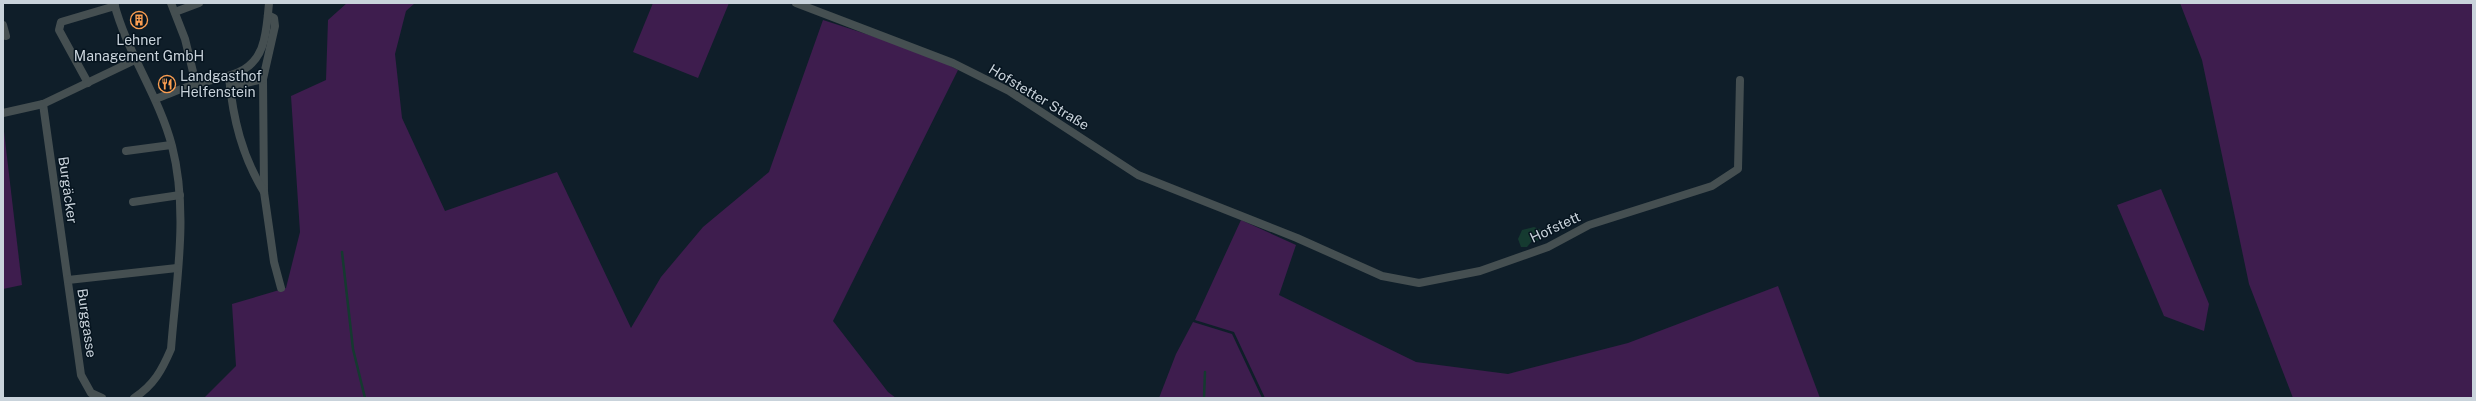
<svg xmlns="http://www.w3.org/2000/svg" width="2476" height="401" font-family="'Public Sans',sans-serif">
	<rect width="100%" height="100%" fill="#0f1e29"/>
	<g fill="#3e1d4e">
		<polygon points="347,3 415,3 406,11 395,54 402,118 445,211 557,172 631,328 661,277 703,227 769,172 823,20 928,54 958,70 833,321 888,392 896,398 204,398 236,366 232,304 286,288 300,232 291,96 326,80 328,20"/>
		<polygon points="653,3 729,3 698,78 633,52"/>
		<polygon points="2180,3 2473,3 2473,398 2293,398 2249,284 2202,60"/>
		<polygon points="3,123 22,285 3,289"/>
		<polygon points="2161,189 2209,304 2204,331 2164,316 2117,205"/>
		<polygon points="1241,220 1296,245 1279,295 1416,362 1508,374 1628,343 1778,286 1820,398 1265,398 1234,332 1195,320"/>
		<polygon points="1193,322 1232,334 1262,398 1159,398 1176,354"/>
	</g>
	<polygon fill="#153a30" points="1534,227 1544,231 1542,240 1532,241 1527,247 1521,247 1518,239 1522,230"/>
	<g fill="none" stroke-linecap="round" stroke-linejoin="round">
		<g stroke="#153a30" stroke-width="2.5">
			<polyline points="342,252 353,349 365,398"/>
			<polyline points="1204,398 1205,372"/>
		</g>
		<g stroke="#454f51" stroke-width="8">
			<path d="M114,3C127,53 159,96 172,146C189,212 176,283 171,349C162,370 154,385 134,398"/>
			<polyline points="171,3 185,39 196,84"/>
			<polyline points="796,3 953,63 1009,91 1138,175 1297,238 1382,276 1419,283 1480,271 1548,247 1589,225 1712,186 1738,169 1740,80"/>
			<polyline points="175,12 199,3"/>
			<polyline points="268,15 274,18 275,26 263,79 264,192 274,262 281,288"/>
			<polyline points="3,25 6,36"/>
			<path d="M229,77C233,119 242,156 264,192"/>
			<polyline points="88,83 59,30 61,22 115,6"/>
			<polyline points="230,87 263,79"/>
			<path d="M155,99C169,94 182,88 196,84C225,76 256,76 264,40C267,28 268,15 269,3"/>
			<polyline points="43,104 81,375 91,393 102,398"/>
			<polyline points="3,113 43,104 135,60"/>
			<polyline points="126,151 171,145"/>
			<polyline points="133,202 180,195"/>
			<polyline points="68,280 177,268"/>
		</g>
	</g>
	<defs>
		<g id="building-ring" transform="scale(0.9)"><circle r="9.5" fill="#06141f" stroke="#fb9e51" stroke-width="1.5"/><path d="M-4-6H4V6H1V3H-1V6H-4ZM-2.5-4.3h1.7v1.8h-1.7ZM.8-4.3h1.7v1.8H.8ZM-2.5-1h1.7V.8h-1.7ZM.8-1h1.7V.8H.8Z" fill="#fb9e51"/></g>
		<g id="restaurant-ring" transform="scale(0.9)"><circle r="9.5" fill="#06141f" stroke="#fb9e51" stroke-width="1.5"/><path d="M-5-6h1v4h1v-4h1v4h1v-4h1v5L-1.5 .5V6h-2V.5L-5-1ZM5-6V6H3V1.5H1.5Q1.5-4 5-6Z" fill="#fb9e51"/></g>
	</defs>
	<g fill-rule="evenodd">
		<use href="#building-ring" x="139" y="20"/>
		<use href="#restaurant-ring" x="167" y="84"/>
	</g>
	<g text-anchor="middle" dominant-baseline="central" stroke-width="3" stroke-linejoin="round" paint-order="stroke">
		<g font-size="14" fill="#c9d3db" stroke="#06141f">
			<text x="139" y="40">Lehner<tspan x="139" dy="16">Management GmbH</tspan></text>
			<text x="180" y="76" text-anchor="start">Landgasthof<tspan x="180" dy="16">Helfenstein</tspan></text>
		</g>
		<g font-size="14" fill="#c9d3db" stroke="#06141f">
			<text transform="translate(1039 97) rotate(31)">Hofstetter Straße</text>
			<text transform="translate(68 190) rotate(82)">Burgäcker</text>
			<text transform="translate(1555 227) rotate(-25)">Hofstett</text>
			<text transform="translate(87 323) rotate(82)">Burggasse</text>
		</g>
	</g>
	<rect width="2476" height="401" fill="none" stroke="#c9d3db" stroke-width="8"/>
</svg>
